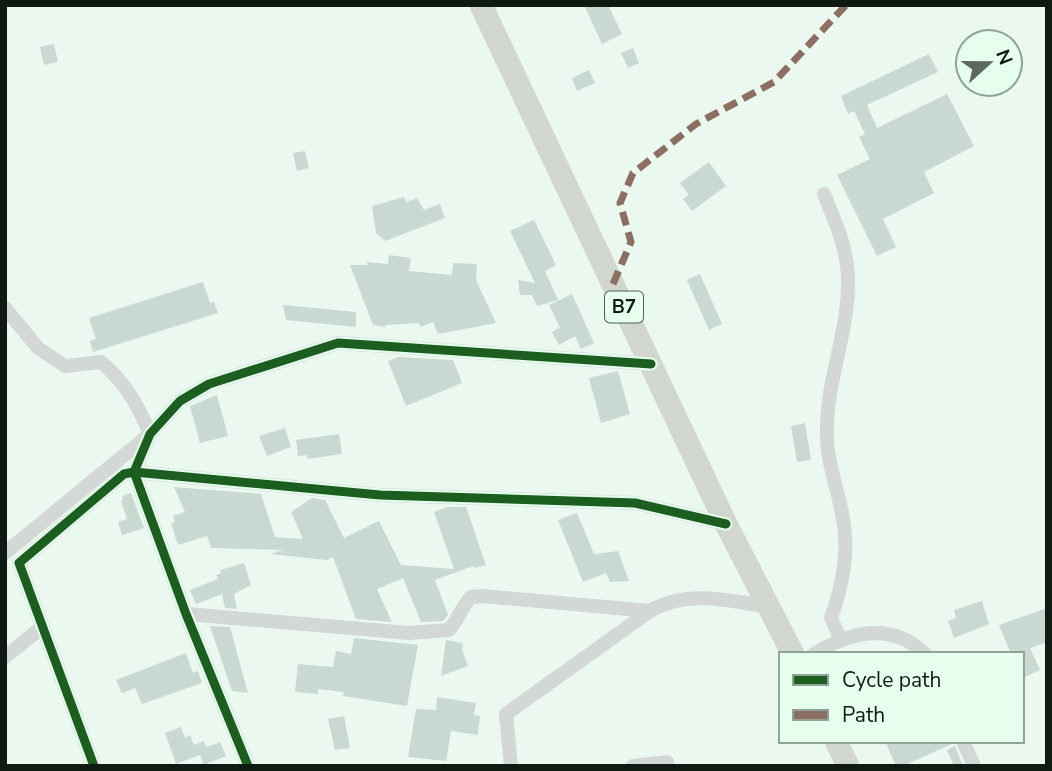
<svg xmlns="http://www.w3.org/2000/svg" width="1052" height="771" font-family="'Nunito Sans',sans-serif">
	<rect width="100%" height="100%" fill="#ebf8ef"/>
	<g fill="#cad8d2">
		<polygon points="584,5 608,5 622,34 602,44"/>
		<polygon points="54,44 58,62 44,65 40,47"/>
		<polygon points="633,48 639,63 628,68 621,53"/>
		<polygon points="929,54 938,72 867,105 877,128 947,94 974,146 924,172 934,193 883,219 896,247 877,256 837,175 870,159 859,137 865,134 854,111 848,114 841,96"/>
		<polygon points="589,70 595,83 577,91 572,78"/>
		<polygon points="305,151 309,168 297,171 293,153"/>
		<polygon points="709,162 726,186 692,211 683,199 689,195 680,183"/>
		<polygon points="404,197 406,202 417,198 424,210 440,204 445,218 385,241 376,233 372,206"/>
		<polygon points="534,220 556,265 545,271 558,300 537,306 532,295 520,295 518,280 535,283 510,231"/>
		<polygon points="389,255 411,258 409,271 452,275 453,263 477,264 476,280 496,323 438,334 433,322 420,327 419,323 385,325 386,327 373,325 350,265 368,265 367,262 388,264"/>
		<polygon points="700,274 722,324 709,330 687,280"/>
		<polygon points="203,282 210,303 214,302 218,313 93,352 90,341 96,339 89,318"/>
		<polygon points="572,294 594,343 581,349 575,336 559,345 552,332 560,328 549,305"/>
		<polygon points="283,305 356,312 356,327 286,320"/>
		<polygon points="399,357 453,360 462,383 406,406 388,361"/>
		<polygon points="618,371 630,414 601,423 589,378"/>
		<polygon points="217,395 228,436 200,443 190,406"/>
		<polygon points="805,423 811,460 797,462 791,426"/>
		<polygon points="285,428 291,447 267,456 259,436"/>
		<polygon points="339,434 342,454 307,459 307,455 298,456 296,440"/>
		<polygon points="174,487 261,494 275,537 303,539 291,512 312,498 325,500 344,538 379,521 401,565 454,569 434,512 448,507 466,507 486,565 474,568 473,566 435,580 448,615 443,621 421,622 403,578 377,589 392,622 356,619 333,557 327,560 270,554 283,550 211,548 207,536 178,545 171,523 175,522 173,516 185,512"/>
		<polygon points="131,493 144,528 122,535 118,522 127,519 121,501 123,500 122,496"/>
		<polygon points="577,513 594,554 618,551 629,581 610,582 606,573 583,582 558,520"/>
		<polygon points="244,563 251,585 234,594 237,609 225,608 222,594 196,604 190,590 218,579 216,575 221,573 220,570"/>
		<polygon points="982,601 989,624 954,638 948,621 956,618 954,610"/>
		<polygon points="1047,608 1047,642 1030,648 1040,670 1022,678 1022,654 1011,654 999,625"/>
		<polygon points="210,626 230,627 248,693 232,691"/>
		<polygon points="354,638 418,645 407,706 343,696 344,692 318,689 318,694 295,692 298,664 333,667 336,651 351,654"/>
		<polygon points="446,640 463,643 462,650 468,666 441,676"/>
		<polygon points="186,653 193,673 198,671 202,683 142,704 135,688 122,693 116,680"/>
		<polygon points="437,697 476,703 474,715 480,716 478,735 451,731 446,761 408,757 416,709 436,710"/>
		<polygon points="344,716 350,748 335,750 328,719"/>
		<polygon points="181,727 185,738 190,735 194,745 204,741 206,747 220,742 226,756 204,765 200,755 176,764 165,733"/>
		<polygon points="885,741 954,741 954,743 903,766 896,766"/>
		<polygon points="955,746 963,766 954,766 947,750"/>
	</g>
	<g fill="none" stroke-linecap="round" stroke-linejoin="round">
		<g stroke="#d3d7d5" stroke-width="14">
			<path d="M824,194C833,217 844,240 847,265C854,322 825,378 827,435C827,462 837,487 842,513C850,550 843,584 831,618L840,638"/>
			<path d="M5,308L38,348L65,366L101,362C125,382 138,405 150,434L5,553"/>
			<path d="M186,614L409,633L449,630C459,619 460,609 471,597L483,596L650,611"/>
			<path d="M814,654C850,632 891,621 925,654"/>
			<polyline points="5,657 42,627"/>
			<polyline points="963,741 974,766"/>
			<polyline points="94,766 19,563 124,474 134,472 380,495 635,503 726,524"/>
			<polyline points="248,766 186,614 134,472 150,434 180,401 209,384 338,343 651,364"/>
			<path d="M511,766L506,714L650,611C687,589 730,601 770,607"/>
			<polyline points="633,766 667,762"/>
		</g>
		<g stroke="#d1d7cf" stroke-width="23">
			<polyline points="481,5 726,524 793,654"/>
			<polyline points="836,741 848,766"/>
		</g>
		<polyline stroke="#8d6e63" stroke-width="7" stroke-dasharray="14 7" stroke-linecap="butt" points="613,284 631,242 620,203 633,173 696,124 774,82 846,5"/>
		<g stroke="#e5feee" stroke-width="13">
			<g id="cycleway">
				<polyline points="94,766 19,563 124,474 134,472 380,495 635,503 726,524"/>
				<polyline points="248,766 186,614 134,472 150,434 180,401 209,384 338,343 651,364"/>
			</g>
		</g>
		<use href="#cycleway" stroke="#1b5e20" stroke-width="9"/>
	</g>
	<g text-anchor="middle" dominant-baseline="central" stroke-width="6" stroke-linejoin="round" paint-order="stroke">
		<rect fill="#e5feee" stroke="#4f5e55" stroke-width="2" x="605" y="291.5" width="38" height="31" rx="5"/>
		<g font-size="19" font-weight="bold" fill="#0f1a13">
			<text x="624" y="307">B7</text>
		</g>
	</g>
	<rect width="1052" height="771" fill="none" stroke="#0f1a13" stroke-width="14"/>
	<rect x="779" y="652" width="245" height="91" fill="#e5feee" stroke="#8fa396" stroke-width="2"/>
	<rect x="793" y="675" width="35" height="10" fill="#1b5e20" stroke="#8fa396" stroke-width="2"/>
	<text x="842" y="687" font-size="21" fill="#0f1a13">Cycle path</text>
	<rect x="793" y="710" width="35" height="10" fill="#8d6e63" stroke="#8fa396" stroke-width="2"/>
	<text x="842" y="722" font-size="21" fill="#0f1a13">Path</text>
	<g transform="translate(989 63) rotate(69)"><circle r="33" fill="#e5feee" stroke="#8fa396" stroke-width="2"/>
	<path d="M0-5L12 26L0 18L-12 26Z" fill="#5c6860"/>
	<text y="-10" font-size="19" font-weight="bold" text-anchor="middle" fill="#0f1a13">N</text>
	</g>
</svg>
